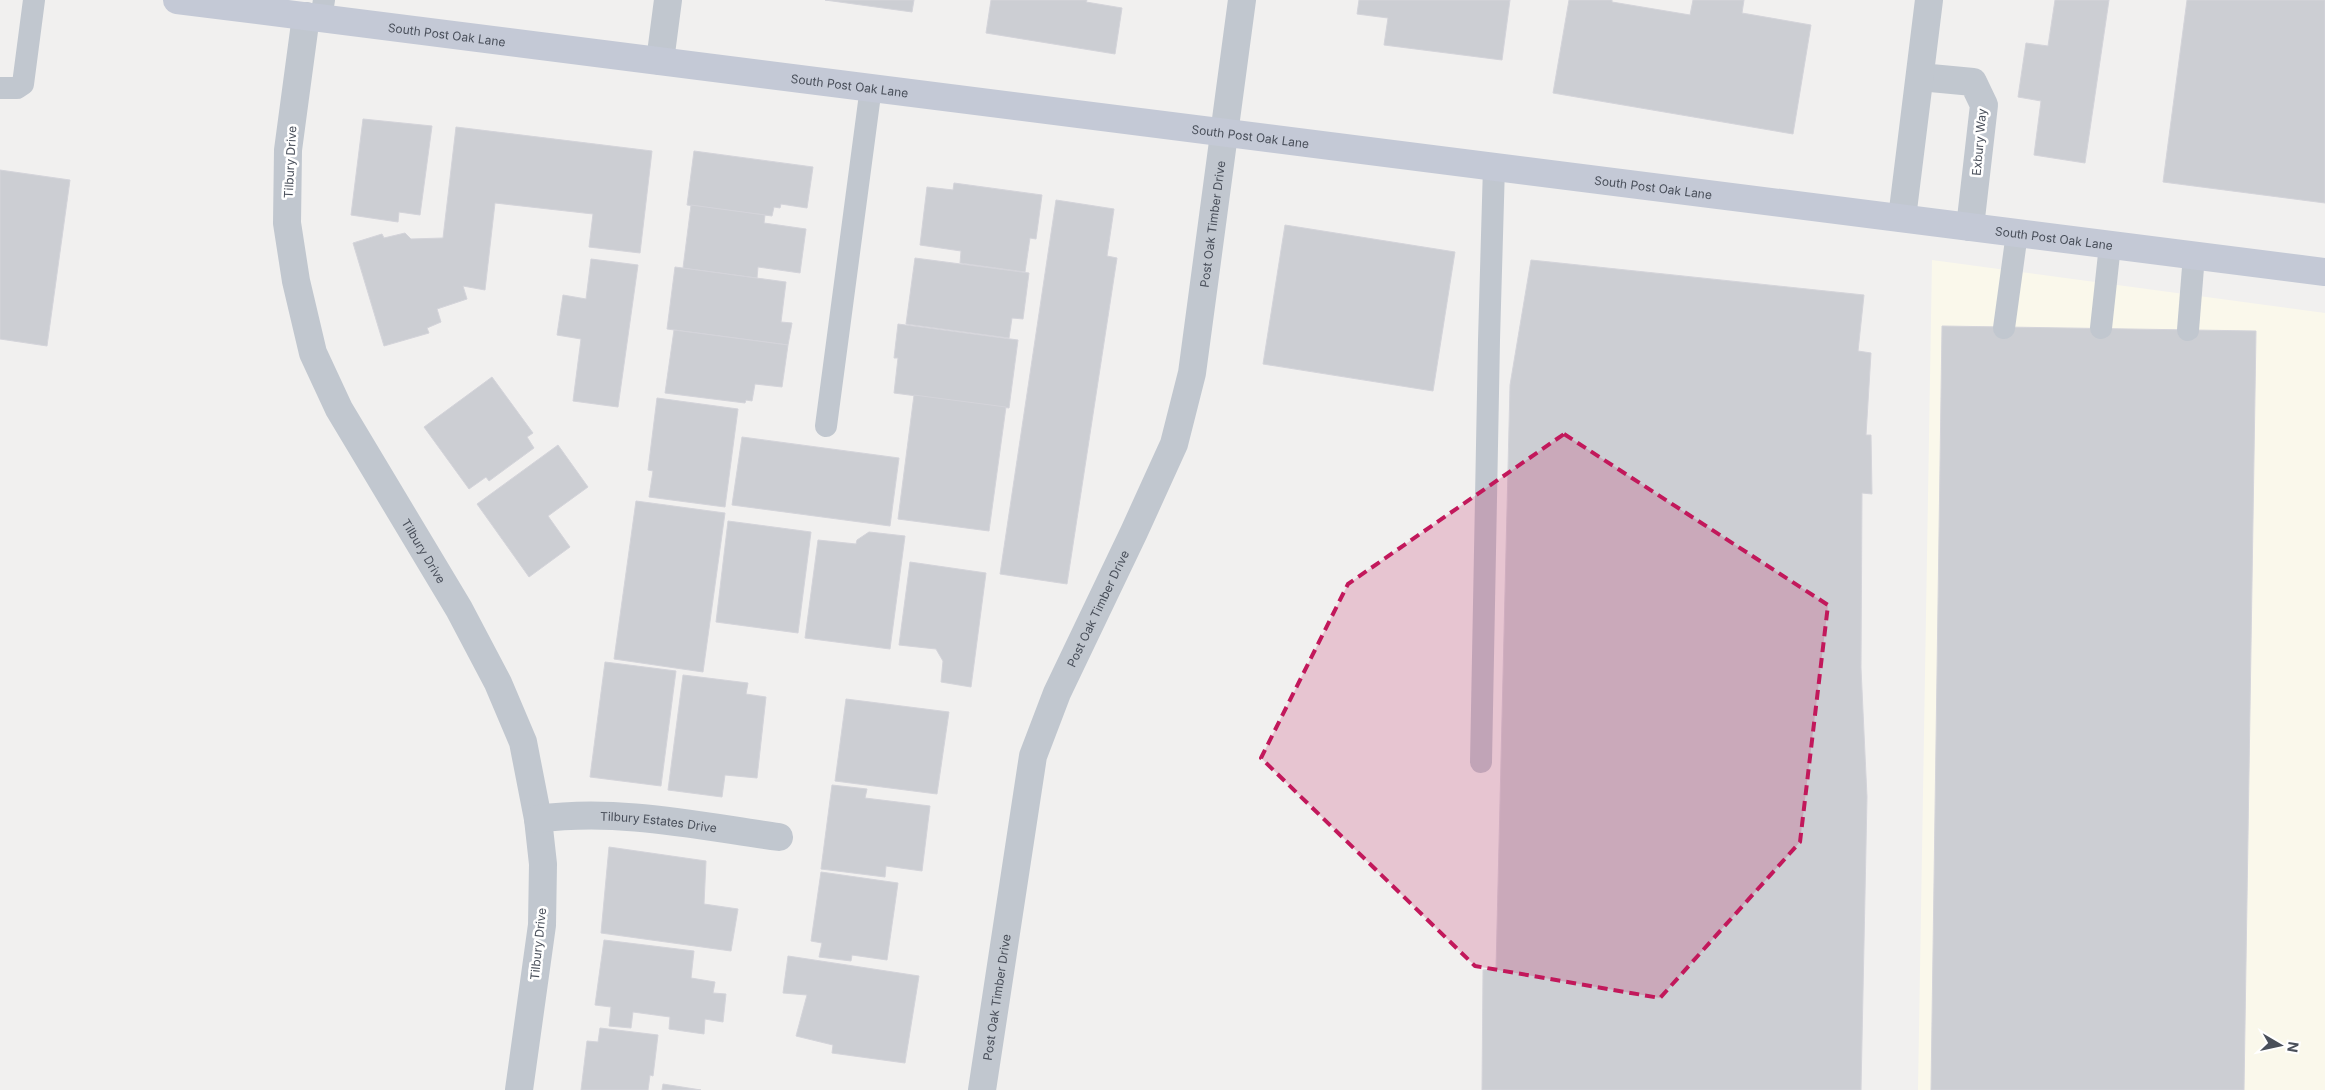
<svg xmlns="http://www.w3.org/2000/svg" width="2325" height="1090" font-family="Inter,sans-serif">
	<rect width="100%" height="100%" fill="#f1f0ef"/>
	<polygon fill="#faf8eb" points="1932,260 2325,313 2325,1090 1918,1090"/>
	<g fill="#ccced3" stroke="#d4d4da">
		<polygon points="825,0 914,0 912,12"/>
		<polygon points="991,0 1087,0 1086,2 1122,8 1115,54 986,33"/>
		<polygon points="1359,0 1510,0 1502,60 1384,45 1388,18 1357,14"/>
		<polygon points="1569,0 1612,0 1612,2 1690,15 1693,0 1744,0 1742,13 1811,25 1793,134 1553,93"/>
		<polygon points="2055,0 2109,0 2085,163 2034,155 2041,101 2018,97 2026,43 2048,46"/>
		<polygon points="2187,0 2325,0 2325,203 2163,182"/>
		<polygon points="363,119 432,126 420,215 399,212 398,222 351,215"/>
		<polygon points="456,127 652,151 640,253 589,247 593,214 495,203 485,290 463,286 467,299 437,309 441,322 427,328 429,333 384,346 353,243 382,234 384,238 405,233 411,239 443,238"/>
		<polygon points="694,151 813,167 807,208 781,204 780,208 774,207 772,216 687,205"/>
		<polygon points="0,170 70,180 47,346 0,339"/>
		<polygon points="954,183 1042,195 1036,239 1030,238 1025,272 960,263 961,251 920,245 927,187 953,190"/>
		<polygon points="1056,200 1114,209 1107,256 1117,258 1067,584 1000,574"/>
		<polygon points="691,205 765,215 764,223 806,229 800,273 758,267 757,278 683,268"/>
		<polygon points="1285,225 1455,252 1433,391 1263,364"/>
		<polygon points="915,258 1029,273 1023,319 1012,318 1009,338 906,324"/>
		<polygon points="591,259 638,265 618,407 573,401 581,339 557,335 563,295 586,299"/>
		<polygon points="1531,260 1864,295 1858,351 1871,353 1866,435 1871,435 1872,494 1862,493 1861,668 1867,797 1861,1090 1482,1090 1483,970 1496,969 1510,385"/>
		<polygon points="675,267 786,282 781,322 792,323 788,345 667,329"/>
		<polygon points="898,324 1018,340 1009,408 894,393 898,358 894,358"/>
		<polygon points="1942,326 2256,331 2244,1090 1931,1090"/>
		<polygon points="674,330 788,345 782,387 755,384 752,401 746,400 745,403 665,393"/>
		<polygon points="492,377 533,433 527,437 534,448 489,481 486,477 469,489 424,427"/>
		<polygon points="914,395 1006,407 989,531 898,519"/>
		<polygon points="657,398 738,409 725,507 649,497 653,471 648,470"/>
		<polygon points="742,437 899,458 890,526 732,505"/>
		<polygon points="558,445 588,487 548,516 570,547 529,577 477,504"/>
		<polygon points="636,501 725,513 703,672 614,659"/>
		<polygon points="728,521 811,532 798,633 716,622"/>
		<polygon points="869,532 905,536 890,649 805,638 818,540 856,544 857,540"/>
		<polygon points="910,562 986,573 971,687 941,682 943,661 936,649 899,645"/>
		<polygon points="605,662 676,671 661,786 590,777"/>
		<polygon points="683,675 748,683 746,694 766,697 757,778 725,775 722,797 668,790"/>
		<polygon points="846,699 949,712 937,794 835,781"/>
		<polygon points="832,785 867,789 865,798 930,806 922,871 886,866 885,877 821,869"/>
		<polygon points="609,847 706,861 704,904 738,909 731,951 601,933"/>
		<polygon points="821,872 898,883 887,960 852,955 851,961 819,957 822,943 811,941"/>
		<polygon points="604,940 694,951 691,978 715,982 713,993 726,994 723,1022 705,1019 704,1034 669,1029 670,1017 633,1012 631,1028 609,1026 611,1007 595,1005"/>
		<polygon points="788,956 919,976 905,1063 832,1053 833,1045 796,1036 807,995 783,993"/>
		<polygon points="600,1028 658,1035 653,1076 650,1075 648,1090 581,1090 587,1041 598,1042"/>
		<polygon points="663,1084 701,1090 662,1090"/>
	</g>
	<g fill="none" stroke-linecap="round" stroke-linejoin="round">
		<g stroke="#c1c7cf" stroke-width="22">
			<polyline points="321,18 324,0"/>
			<polyline points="0,88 17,88 23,84 34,0"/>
			<polyline points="2004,328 2017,233"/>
			<polyline points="2101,328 2110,245"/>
			<polyline points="2188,330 2194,255"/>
			<polyline points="826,426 871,87"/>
			<polyline points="1481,762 1489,340 1494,166"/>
		</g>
		<g stroke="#c1c7cf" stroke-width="28">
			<path id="s1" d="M306,16L288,150L287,223L296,281L313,353L339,409L459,609L498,683L523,742L538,819L543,864L542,925L519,1090"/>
			<polyline points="660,61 668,0"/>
			<polyline points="1920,77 1973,82 1984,105 1970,227"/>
			<polyline points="1902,218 1929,0"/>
			<path id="s2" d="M538,819C618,808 699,826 779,837"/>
			<path id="s3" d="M982,1090L1033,756L1057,693L1134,532L1174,444L1192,373L1242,0"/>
		</g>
		<path stroke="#c4c9d6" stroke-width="28" id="s4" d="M177,0L2325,272"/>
	</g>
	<path fill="#c2185b" fill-opacity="0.2" stroke="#c2185b" stroke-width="4" stroke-dasharray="10 6" stroke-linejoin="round" d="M1564,434L1828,605L1800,842L1660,998L1475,966L1261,758L1348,584Z"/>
	<g text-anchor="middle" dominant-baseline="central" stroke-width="5" stroke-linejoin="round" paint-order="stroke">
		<g font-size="12" fill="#494f5a" stroke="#fff">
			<text stroke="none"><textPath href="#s4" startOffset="272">South Post Oak Lane</textPath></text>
			<text stroke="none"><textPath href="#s4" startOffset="678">South Post Oak Lane</textPath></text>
			<text stroke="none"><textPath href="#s4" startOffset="1082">South Post Oak Lane</textPath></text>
			<text transform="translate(1979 142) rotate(-85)">Exbury Way</text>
			<text transform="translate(290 162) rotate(-87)">Tilbury Drive</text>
			<text stroke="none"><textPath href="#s4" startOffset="1488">South Post Oak Lane</textPath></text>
			<text stroke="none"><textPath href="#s3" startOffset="904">Post Oak Timber Drive</textPath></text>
			<text stroke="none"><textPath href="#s4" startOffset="1892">South Post Oak Lane</textPath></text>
			<text stroke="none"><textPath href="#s1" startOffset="568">Tilbury Drive</textPath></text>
			<text stroke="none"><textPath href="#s3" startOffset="499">Post Oak Timber Drive</textPath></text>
			<text stroke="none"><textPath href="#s2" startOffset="121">Tilbury Estates Drive</textPath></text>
			<text transform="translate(538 944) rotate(-84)">Tilbury Drive</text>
			<text stroke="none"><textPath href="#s3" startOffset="94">Post Oak Timber Drive</textPath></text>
		</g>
	</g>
	<g transform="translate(2280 1045) rotate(99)" stroke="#ffffff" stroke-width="4" paint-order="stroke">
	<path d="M0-4L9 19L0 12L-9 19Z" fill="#494f5a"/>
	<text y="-8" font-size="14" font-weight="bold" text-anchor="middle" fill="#494f5a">N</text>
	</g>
</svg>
